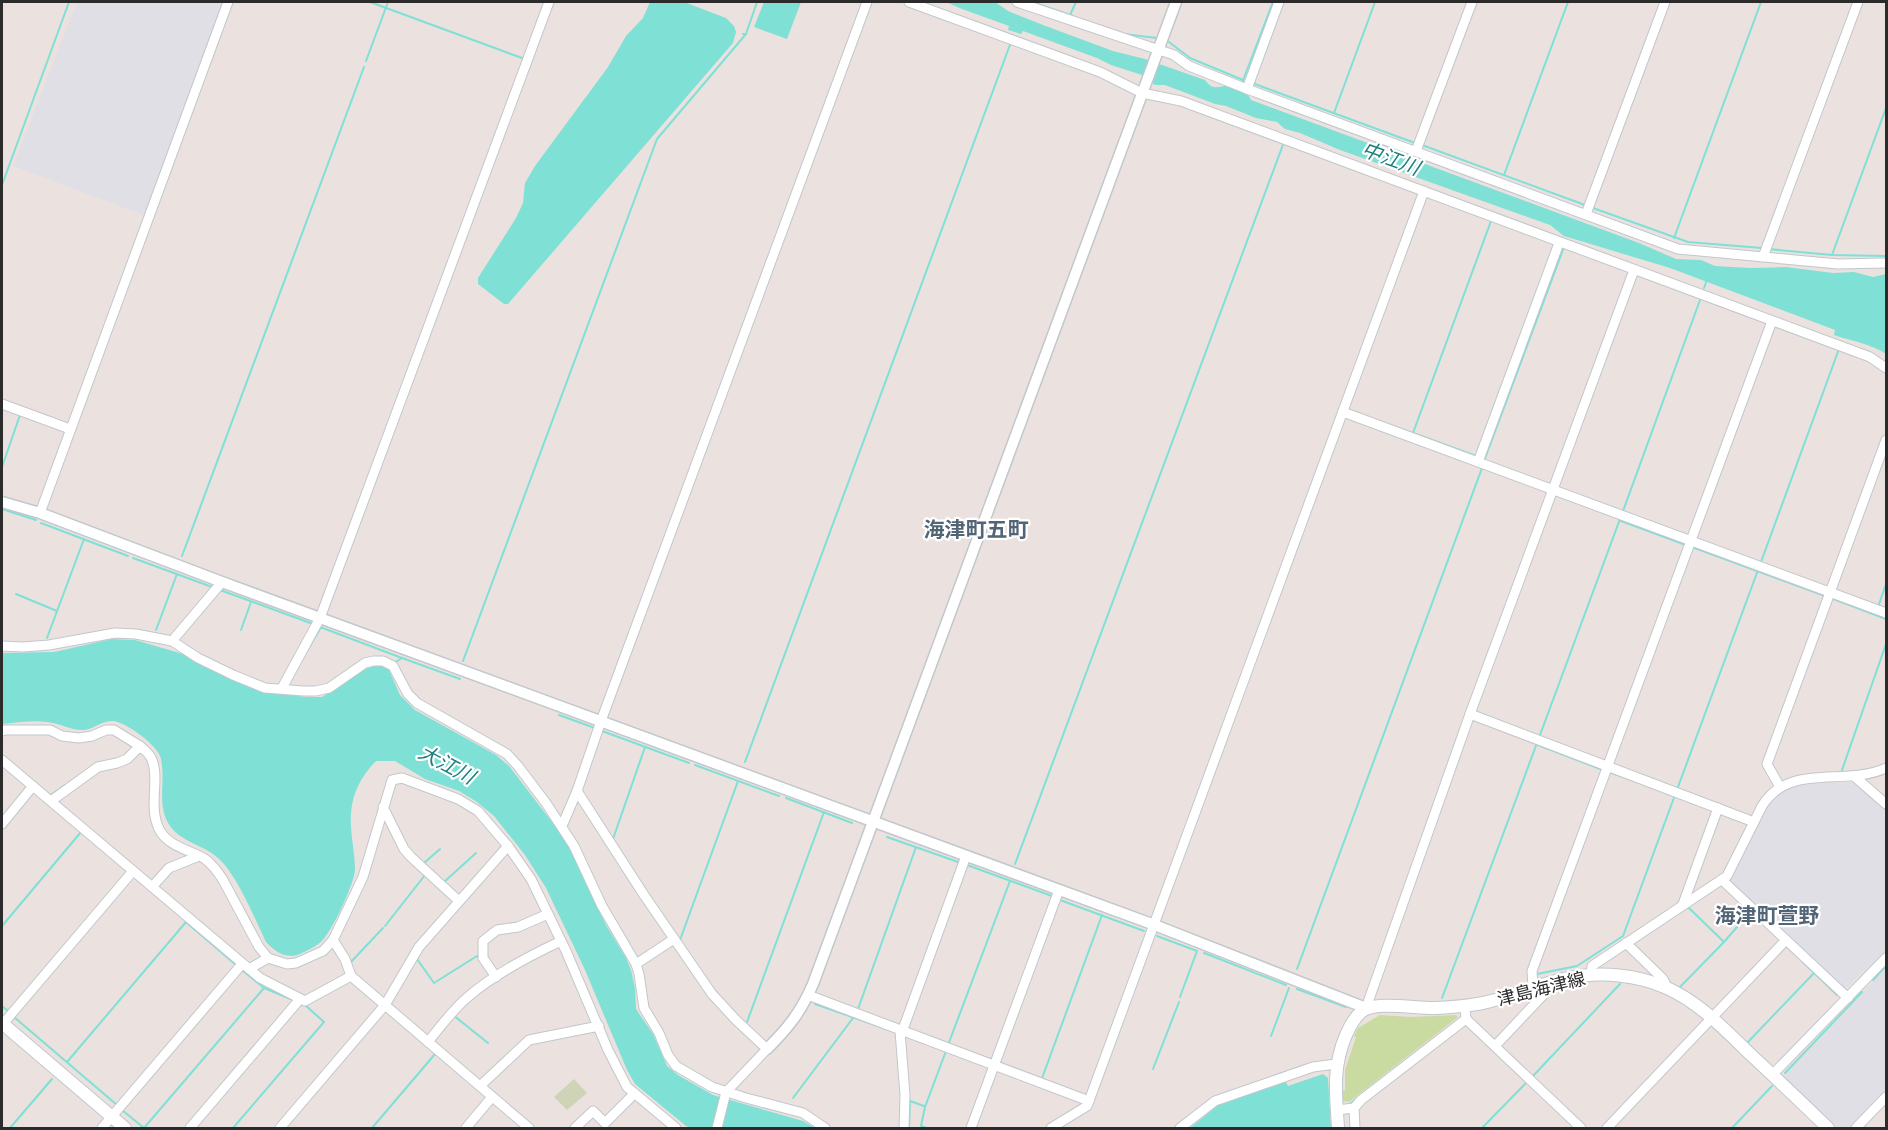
<svg xmlns="http://www.w3.org/2000/svg" width="1888" height="1130" font-family="Manrope,'Noto Sans JP',sans-serif">
	<rect width="100%" height="100%" fill="#ebe2df"/>
	<g fill="#dfdfe5">
		<polygon points="77,2 225,2 146,216 13,166"/>
		<polygon points="1851,782 1856,784 1886,809 1886,953 1868,972 1863,972 1847,987 1841,987 1731,884 1731,880 1766,807 1781,791 1797,785"/>
		<polygon points="1886,968 1886,1094 1854,1128 1839,1128 1785,1078 1784,1075"/>
	</g>
	<polygon fill="#cadba2" points="1380,1015 1411,1017 1456,1015 1458,1017 1349,1102 1343,1101 1342,1091 1345,1090 1345,1070 1356,1037 1354,1036 1358,1028"/>
	<polygon fill="#cfd3b8" points="574,1079 587,1093 567,1110 554,1097"/>
	<g fill="#7fe0d6">
		<polygon points="650,2 684,2 726,18 734,26 736,32 733,43 508,304 504,304 478,284 478,278 516,218 523,203 525,183 535,166 608,67 626,36 643,18"/>
		<polygon points="764,2 801,2 787,39 754,27"/>
		<path d="M946,2H995L1008,11L1043,25L1113,51L1145,59L1205,80C1216,94 1219,83 1231,87C1237,89 1243,93 1249,96L1251,100L1639,243L1676,259L1701,260L1715,266L1751,268L1786,267L1833,273L1854,272L1873,277L1886,274V354C1872,344 1851,341 1834,335L1835,330L1670,268L1564,236L1550,225L1340,150L1300,133L1285,129L1277,122L1256,118L1226,106L1215,104L1165,85H1155L1142,75L1111,65L1097,58L1023,31L1021,34L1008,30L1009,26L962,9Z"/>
		<path d="M112,639L135,640L183,654L235,681L265,692L306,697H322L339,687L362,670L379,664L389,670L400,695L415,710L496,755L509,766L555,826L569,847L606,925L626,958L631,970L635,988L636,1009L653,1034L667,1066L678,1075L713,1095L803,1121L815,1128H693L686,1126L635,1084L627,1070L585,970L546,888L525,855L494,816L477,802L459,791L425,779L395,761H376C364,773 355,788 352,805C348,827 355,848 355,870C354,884 334,926 325,937C320,945 310,949 302,953C288,960 276,953 266,942C255,919 237,875 219,859C205,845 182,843 170,826C156,806 166,782 161,759C159,746 126,722 113,721C102,720 93,730 82,730C70,730 60,723 47,722C32,720 16,723 2,724V653L54,652Z"/>
		<polygon points="1323,1074 1328,1078 1331,1128 1190,1128 1217,1106 1230,1099 1286,1082 1288,1086"/>
	</g>
	<g fill="none" stroke-linecap="round" stroke-linejoin="round">
		<g stroke="#7fe0d6" stroke-width="2">
			<polyline points="370,2 522,58"/>
			<polyline points="1032,2 1073,16"/>
			<polyline points="1070,15 1076,2"/>
			<polyline points="743,34 746,34 757,2"/>
			<polyline points="1124,34 1157,38"/>
			<polyline points="1169,42 1190,58 1243,80"/>
			<polyline points="366,61 388,2"/>
			<polyline points="1242,83 1273,2"/>
			<polyline points="1252,83 1415,143"/>
			<polyline points="1334,113 1375,2"/>
			<polyline points="1422,145 1585,205"/>
			<polyline points="1504,175 1568,2"/>
			<polyline points="2,185 69,2"/>
			<polyline points="1593,208 1688,242 1762,248"/>
			<polyline points="1674,238 1761,2"/>
			<polyline points="1768,249 1832,255 1886,256"/>
			<polyline points="1832,255 1886,108"/>
			<polyline points="1704,288 1707,280"/>
			<polyline points="1476,456 1413,433 1491,221"/>
			<polyline points="1484,461 1564,247"/>
			<polyline points="2,467 20,415"/>
			<polyline points="2,509 36,520"/>
			<polyline points="1623,511 1700,300"/>
			<polyline points="1621,521 1686,545"/>
			<polyline points="41,523 128,556"/>
			<polyline points="1692,547 1825,596"/>
			<polyline points="182,556 364,67"/>
			<polyline points="133,558 212,587"/>
			<polyline points="1761,562 1839,349"/>
			<polyline points="220,590 313,624"/>
			<polyline points="16,594 57,611"/>
			<polyline points="1831,598 1886,619"/>
			<polyline points="1878,607 1886,584"/>
			<polyline points="320,627 402,658"/>
			<polyline points="156,630 177,574"/>
			<polyline points="241,630 251,602"/>
			<polyline points="47,638 84,539"/>
			<polyline points="463,661 657,139 746,34"/>
			<polyline points="300,663 321,627"/>
			<polyline points="394,663 402,658 460,679"/>
			<polyline points="559,715 595,728"/>
			<polyline points="602,731 689,763"/>
			<polyline points="1540,735 1620,519"/>
			<polyline points="1538,745 1603,770"/>
			<polyline points="745,762 1011,42"/>
			<polyline points="695,765 779,796"/>
			<polyline points="1842,770 1886,644"/>
			<polyline points="1609,772 1635,781"/>
			<polyline points="1678,787 1758,570"/>
			<polyline points="51,795 65,785"/>
			<polyline points="786,798 852,823"/>
			<polyline points="887,837 961,863"/>
			<polyline points="613,839 645,747"/>
			<polyline points="424,863 440,849"/>
			<polyline points="1015,864 1284,142"/>
			<polyline points="967,865 1052,896"/>
			<polyline points="444,882 476,853"/>
			<polyline points="1060,900 1144,931"/>
			<polyline points="1689,908 1724,942 1750,912 1765,926"/>
			<polyline points="2,926 81,832"/>
			<polyline points="385,926 425,875 427,877"/>
			<polyline points="1157,936 1197,951 1180,997"/>
			<polyline points="680,940 738,781"/>
			<polyline points="1204,953 1286,985"/>
			<polyline points="416,961 417,959 434,983 477,956 480,959"/>
			<polyline points="1802,961 1837,995"/>
			<polyline points="350,963 383,928"/>
			<polyline points="1297,969 1482,468"/>
			<polyline points="242,970 264,988 293,1000"/>
			<polyline points="1537,974 1577,966 1623,936 1675,795"/>
			<polyline points="1873,980 1884,968"/>
			<polyline points="1680,987 1724,942"/>
			<polyline points="1297,989 1346,1007"/>
			<polyline points="1442,998 1537,743"/>
			<polyline points="815,1004 892,1031"/>
			<polyline points="2,1006 8,1011"/>
			<polyline points="858,1009 916,847"/>
			<polyline points="453,1015 488,1043"/>
			<polyline points="14,1017 117,1105"/>
			<polyline points="747,1022 824,812"/>
			<polyline points="1271,1036 1289,988"/>
			<polyline points="1748,1042 1814,973"/>
			<polyline points="948,1045 1010,881"/>
			<polyline points="67,1062 186,922 235,964"/>
			<polyline points="1153,1069 1179,1002"/>
			<polyline points="1785,1073 1862,992"/>
			<polyline points="1532,1077 1620,984"/>
			<polyline points="1041,1081 1102,915"/>
			<polyline points="793,1098 853,1018"/>
			<polyline points="1350,1104 1358,1097"/>
			<polyline points="122,1110 144,1128"/>
			<polyline points="10,1128 52,1079"/>
			<polyline points="144,1128 264,988"/>
			<polyline points="233,1128 324,1022 305,1005"/>
			<polyline points="372,1128 435,1054"/>
			<polyline points="909,1128 910,1101 924,1106"/>
			<polyline points="927,1128 921,1126 925,1107 946,1051"/>
			<polyline points="1482,1128 1527,1082"/>
			<polyline points="1732,1128 1772,1086"/>
		</g>
		<g stroke="#c1c7cc" stroke-width="11">
			<g id="minor">
				<polyline points="909,2 1100,72 1142,93 1181,101 1870,357 1886,368"/>
				<polyline points="1017,2 1174,55 1189,66 1247,89 1678,249 1838,264 1886,263"/>
				<polyline points="1247,89 1279,2"/>
				<polyline points="1416,151 1472,2"/>
				<polyline points="1586,214 1665,2"/>
				<polyline points="1763,257 1858,2"/>
				<polyline points="2,404 70,429"/>
				<polyline points="1343,412 1886,613"/>
				<polyline points="1478,462 1559,243"/>
				<polyline points="40,513 228,2"/>
				<polyline points="172,641 222,582"/>
				<polyline points="2,646 23,647 49,645 115,633 136,634 172,641 198,658 233,675 265,688 303,691 316,691 329,688 365,663 374,661 383,661 393,666 408,694 417,703 507,754 518,766 546,803 574,846 602,906 636,964 639,974 644,1008 659,1033 668,1055 676,1066 712,1087 746,1098 803,1113 825,1128"/>
				<polyline points="282,688 320,618 549,2"/>
				<polyline points="1470,714 1754,822"/>
				<polyline points="2,731 5,730 50,730 62,736 79,738 92,736 106,730 114,730 140,746"/>
				<polyline points="2,760 260,978 305,1001 351,976 529,1128"/>
				<polyline points="1854,776 1886,804"/>
				<polyline points="1780,787 1767,764 1886,440"/>
				<polyline points="577,791 644,895 712,994 736,1020 767,1049 726,1092 717,1128"/>
				<path d="M51,801L98,767L117,763L127,759L140,746C145,750 150,754 152,760C160,779 148,806 159,829C167,846 190,850 205,859C212,864 218,872 223,880L259,947L268,958L287,964L296,963L323,951L333,940L363,877L392,780L402,778L458,799L478,811L508,846L531,879L566,951L608,1050L627,1087L676,1128"/>
				<polyline points="383,807 404,849 411,857 459,901"/>
				<polyline points="2,824 33,786"/>
				<polyline points="562,826 577,791 601,721 867,2"/>
				<polyline points="1722,880 1848,998"/>
				<polyline points="152,887 169,868 199,856"/>
				<polyline points="1683,904 1718,808"/>
				<polyline points="333,940 345,959 351,976"/>
				<polyline points="1626,943 1663,979 1668,989"/>
				<polyline points="636,964 674,939"/>
				<polyline points="249,969 268,958"/>
				<path d="M1591,975L1592,966L1727,876L1762,806C1789,762 1844,787 1886,768"/>
				<polyline points="496,977 483,958 483,941 497,930 518,927 548,914"/>
				<polyline points="1533,988 1532,971 1772,321"/>
				<polyline points="808,995 1089,1101"/>
				<polyline points="1465,1007 1466,1019 1581,1128"/>
				<polyline points="1366,1008 1470,714 1634,270"/>
				<polyline points="2,1025 133,871"/>
				<polyline points="900,1031 905,1095 904,1128"/>
				<polyline points="902,1032 966,856"/>
				<path d="M428,1042C441,1026 453,1009 469,996C496,973 529,956 561,941"/>
				<polyline points="1495,1046 1546,992 1549,983"/>
				<polyline points="1772,1075 1886,958"/>
				<polyline points="480,1086 529,1040 599,1026"/>
				<polyline points="1354,1108 1355,1128"/>
				<polyline points="1337,1110 1354,1108 1361,1100 1466,1019"/>
				<polyline points="102,1128 242,964"/>
				<polyline points="190,1128 300,999"/>
				<polyline points="280,1128 385,1005 419,947 508,846"/>
				<polyline points="466,1128 492,1097"/>
				<polyline points="575,1128 593,1111 605,1123 634,1094"/>
				<polyline points="971,1128 1059,890"/>
				<polyline points="1051,1128 1087,1106 1089,1101 1424,191"/>
				<polyline points="1180,1128 1215,1101 1313,1067 1336,1064"/>
				<polyline points="1607,1128 1786,940"/>
				<polyline points="1856,1128 1886,1097"/>
			</g>
		</g>
		<g stroke="#c1c7cc" stroke-width="13">
			<g id="tertiary">
				<polyline points="2,502 40,513 222,582 1152,924 1366,1008"/>
				<path d="M767,1049C788,1028 801,1012 813,984L1176,2"/>
			</g>
		</g>
		<g stroke="#c1c7cc" stroke-width="14">
			<g id="secondary">
				<polyline points="2,1023 125,1128"/>
				<path d="M1338,1128C1336,1093 1332,1068 1346,1035C1350,1026 1354,1018 1361,1012C1374,1000 1418,1009 1436,1008C1455,1007 1473,1006 1491,1001C1517,995 1542,983 1569,978C1601,971 1638,975 1667,988C1700,1003 1724,1029 1749,1053C1776,1078 1802,1103 1828,1128"/>
			</g>
		</g>
		<use href="#minor" stroke="#fff" stroke-width="9"/>
		<use href="#tertiary" stroke="#fff" stroke-width="10"/>
		<use href="#secondary" stroke="#fff" stroke-width="12"/>
	</g>
	<g text-anchor="middle" dominant-baseline="central" stroke-width="4.5" stroke-linejoin="round" paint-order="stroke">
		<g font-size="18" fill="#2b2b2b" stroke="#fff">
			<text transform="translate(1541 988) rotate(-14)">津島海津線</text>
		</g>
		<g font-size="20" font-style="italic" fill="#1d807e" stroke="#fff">
			<text transform="translate(1391 158) rotate(20)">中江川</text>
			<text transform="translate(447 764) rotate(28)">大江川</text>
		</g>
		<g font-size="21" font-weight="bold" fill="#516577" stroke="#fff">
			<text x="976" y="529">海津町五町</text>
			<text x="1767" y="915">海津町萱野</text>
		</g>
	</g>
	<rect width="1888" height="1130" fill="none" stroke="#2b2b2b" stroke-width="6"/>
</svg>
